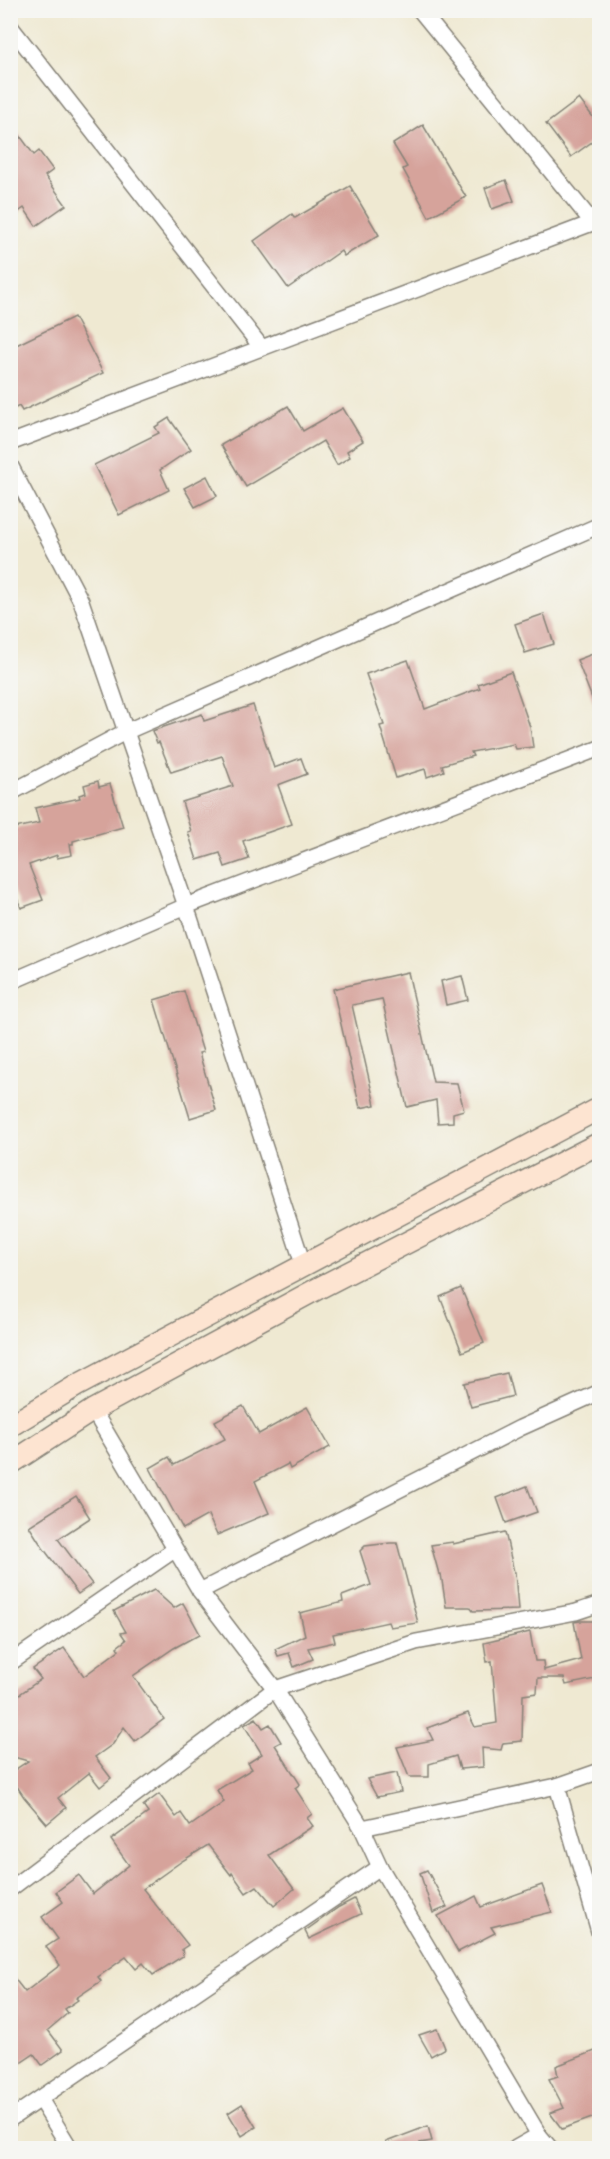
<svg xmlns="http://www.w3.org/2000/svg" width="610" height="2159" font-family="'Gentium Book Plus',serif">
	<rect width="100%" height="100%" fill="#f6f6f2"/>
	<filter id="ink" filterUnits="userSpaceOnUse"><feTurbulence type="fractalNoise" baseFrequency=".0167" numOctaves="2"/><feDisplacementMap in="SourceGraphic" scale="12" xChannelSelector="R" yChannelSelector="G"/><feConvolveMatrix kernelMatrix="1 2 1 2 8 2 1 2 1" color-interpolation-filters="sRGB"/></filter>
	<filter id="wash" filterUnits="userSpaceOnUse"><feTurbulence type="fractalNoise" baseFrequency=".008" numOctaves="4" result="noise"/><feDisplacementMap in="SourceGraphic" scale="24" xChannelSelector="R" yChannelSelector="G"/><feGaussianBlur stdDeviation="1.35" result="paint"/><feColorMatrix in="noise" values="0 0 0 0 0 0 0 0 0 0 0 0 0 0 0 0 0 1.4 0 .05"/><feComposite in="paint" operator="in"/></filter>
	<g filter="url(#wash)">
		<rect width="100%" height="100%" fill="#efe9d2"/>
		<g id="blocks">
			<g fill="#d6a39b">
				<polygon points="579,99 600,126 600,136 571,157 546,124"/>
				<polygon points="10,122 34,155 39,151 53,170 45,176 66,205 36,226 24,208 10,218"/>
				<polygon points="423,125 466,197 429,217 403,169 407,167 393,144"/>
				<polygon points="506,180 514,201 492,209 485,188"/>
				<polygon points="350,186 379,235 344,256 341,251 288,288 254,241 292,214 295,218"/>
				<polygon points="74,317 103,373 22,411 19,406 10,411 10,348"/>
				<polygon points="288,406 303,431 343,408 363,441 347,451 350,457 337,465 323,441 246,487 221,445"/>
				<polygon points="169,418 191,449 160,470 169,490 119,515 94,465 159,433 155,427"/>
				<polygon points="207,476 217,496 195,507 184,488"/>
				<polygon points="544,614 554,644 525,653 515,624"/>
				<polygon points="600,651 600,716 599,716 577,660"/>
				<polygon points="408,660 425,709 480,688 478,684 511,672 530,727 533,747 516,749 514,744 471,752 473,756 442,765 444,771 427,777 425,769 396,778 380,726 384,725 366,674"/>
				<polygon points="253,705 274,768 301,758 307,774 278,785 292,824 243,841 249,859 225,867 220,853 197,860 188,832 191,831 182,802 233,786 222,756 171,772 159,742 157,743 152,731 202,714 204,721"/>
				<polygon points="98,781 99,787 110,784 123,827 73,841 73,844 70,844 72,855 57,858 57,855 29,865 43,900 21,908 10,881 10,829 39,823 35,808 80,798 79,795 86,793 84,785"/>
				<polygon points="408,972 433,1082 457,1083 464,1110 453,1113 453,1122 438,1123 436,1100 407,1107 382,999 352,1005 375,1105 360,1108 333,989"/>
				<polygon points="462,976 468,1000 446,1005 441,981"/>
				<polygon points="184,991 203,1052 199,1053 216,1110 190,1118 154,1000"/>
				<polygon points="461,1288 484,1343 462,1352 440,1297"/>
				<polygon points="507,1373 513,1396 471,1407 464,1383"/>
				<polygon points="243,1406 259,1434 307,1407 330,1447 290,1469 288,1464 255,1481 269,1513 217,1535 208,1515 183,1529 150,1468 169,1457 174,1465 225,1439 215,1421"/>
				<polygon points="527,1486 537,1512 506,1523 497,1498"/>
				<polygon points="76,1496 90,1518 58,1539 92,1584 78,1594 43,1548 29,1526"/>
				<polygon points="505,1532 514,1572 515,1572 518,1610 473,1611 470,1607 446,1607 441,1574 439,1574 431,1545 453,1542 453,1544"/>
				<polygon points="390,1543 397,1543 418,1623 390,1627 388,1622 333,1634 335,1642 308,1648 313,1659 294,1667 289,1653 278,1656 275,1649 305,1635 300,1613 343,1602 342,1596 371,1585 360,1551 365,1546"/>
				<polygon points="154,1590 174,1608 183,1603 200,1634 174,1648 133,1676 164,1719 135,1741 124,1727 113,1744 95,1757 111,1778 100,1787 89,1773 58,1798 66,1808 47,1824 24,1797 10,1776 10,1773 28,1761 10,1756 10,1701 41,1679 33,1669 64,1648 84,1676 119,1650 117,1647 126,1640 121,1633 126,1632 114,1611"/>
				<polygon points="580,1621 600,1621 600,1678 566,1685 564,1678 538,1678 537,1693 523,1695 522,1741 503,1743 501,1750 482,1748 483,1767 460,1769 456,1756 429,1764 429,1777 409,1777 397,1747 433,1740 427,1728 468,1713 475,1727 497,1723 492,1661 487,1662 484,1643 530,1632 535,1661 543,1661 544,1670 581,1660 574,1622"/>
				<polygon points="256,1718 263,1728 270,1724 281,1742 275,1745 300,1784 295,1788 312,1814 307,1818 313,1826 269,1855 294,1889 274,1906 257,1886 246,1893 232,1873 231,1875 208,1845 182,1861 143,1889 188,1945 182,1949 183,1956 153,1975 143,1963 136,1969 126,1957 98,1977 101,1981 76,1998 78,2000 65,2009 68,2013 48,2030 63,2050 42,2065 34,2054 10,2070 10,1973 25,1992 60,1965 46,1947 58,1939 42,1917 63,1902 56,1892 79,1875 93,1894 129,1865 111,1840 148,1813 143,1806 159,1794 176,1817 181,1813 190,1826 224,1802 217,1790 252,1769 248,1763 262,1754 244,1725"/>
				<polygon points="397,1773 401,1792 377,1797 367,1779"/>
				<polygon points="427,1870 447,1907 433,1913 420,1873"/>
				<polygon points="542,1885 552,1912 491,1927 495,1933 458,1952 438,1916 476,1896 481,1907"/>
				<polygon points="354,1899 361,1914 309,1939 305,1931 339,1907"/>
				<polygon points="437,2029 445,2048 431,2056 419,2035"/>
				<polygon points="600,2049 600,2115 562,2129 550,2113 564,2108 549,2079 558,2076 556,2066"/>
				<polygon points="242,2104 256,2127 242,2136 228,2113"/>
				<polygon points="428,2126 432,2141 420,2143 420,2148 403,2148 403,2146 387,2148 386,2142"/>
			</g>
		</g>
	</g>
	<g filter="url(#ink)">
		<use href="#blocks" fill-opacity="0" stroke="#868277" stroke-width="1.5"/>
		<g fill="none" stroke-linecap="round" stroke-linejoin="round">
			<g stroke="#868277" stroke-width="18">
				<g id="minor">
					<polyline points="420,10 593,223"/>
					<polyline points="10,26 262,348"/>
					<polyline points="10,443 600,220"/>
					<polyline points="10,465 81,601 186,906 303,1264"/>
					<polyline points="10,793 125,732 600,525"/>
					<polyline points="10,982 186,906 600,748"/>
					<polyline points="93,1410 200,1591 275,1689 362,1828 380,1867 539,2135 550,2148"/>
					<polyline points="200,1591 520,1428 600,1392"/>
					<polyline points="10,1663 174,1550"/>
					<polyline points="557,1786 600,1935"/>
					<polyline points="362,1828 557,1786 600,1771"/>
					<polyline points="10,1889 275,1689 416,1642 576,1612 600,1604"/>
					<polyline points="40,2099 70,2148"/>
					<polyline points="10,2119 380,1867"/>
					<polyline points="516,2148 539,2135"/>
				</g>
			</g>
			<g stroke="#868277" stroke-width="24">
				<g id="secondary">
					<polyline points="10,1426 76,1386 600,1108"/>
					<polyline points="10,1464 93,1410 317,1289 600,1143"/>
				</g>
			</g>
			<use href="#minor" stroke="#fff" stroke-width="15"/>
			<use href="#secondary" stroke="#fde4d1" stroke-width="21"/>
		</g>
	</g>
	<rect width="610" height="2159" fill="none" stroke="#f6f6f2" stroke-width="36"/>
</svg>
